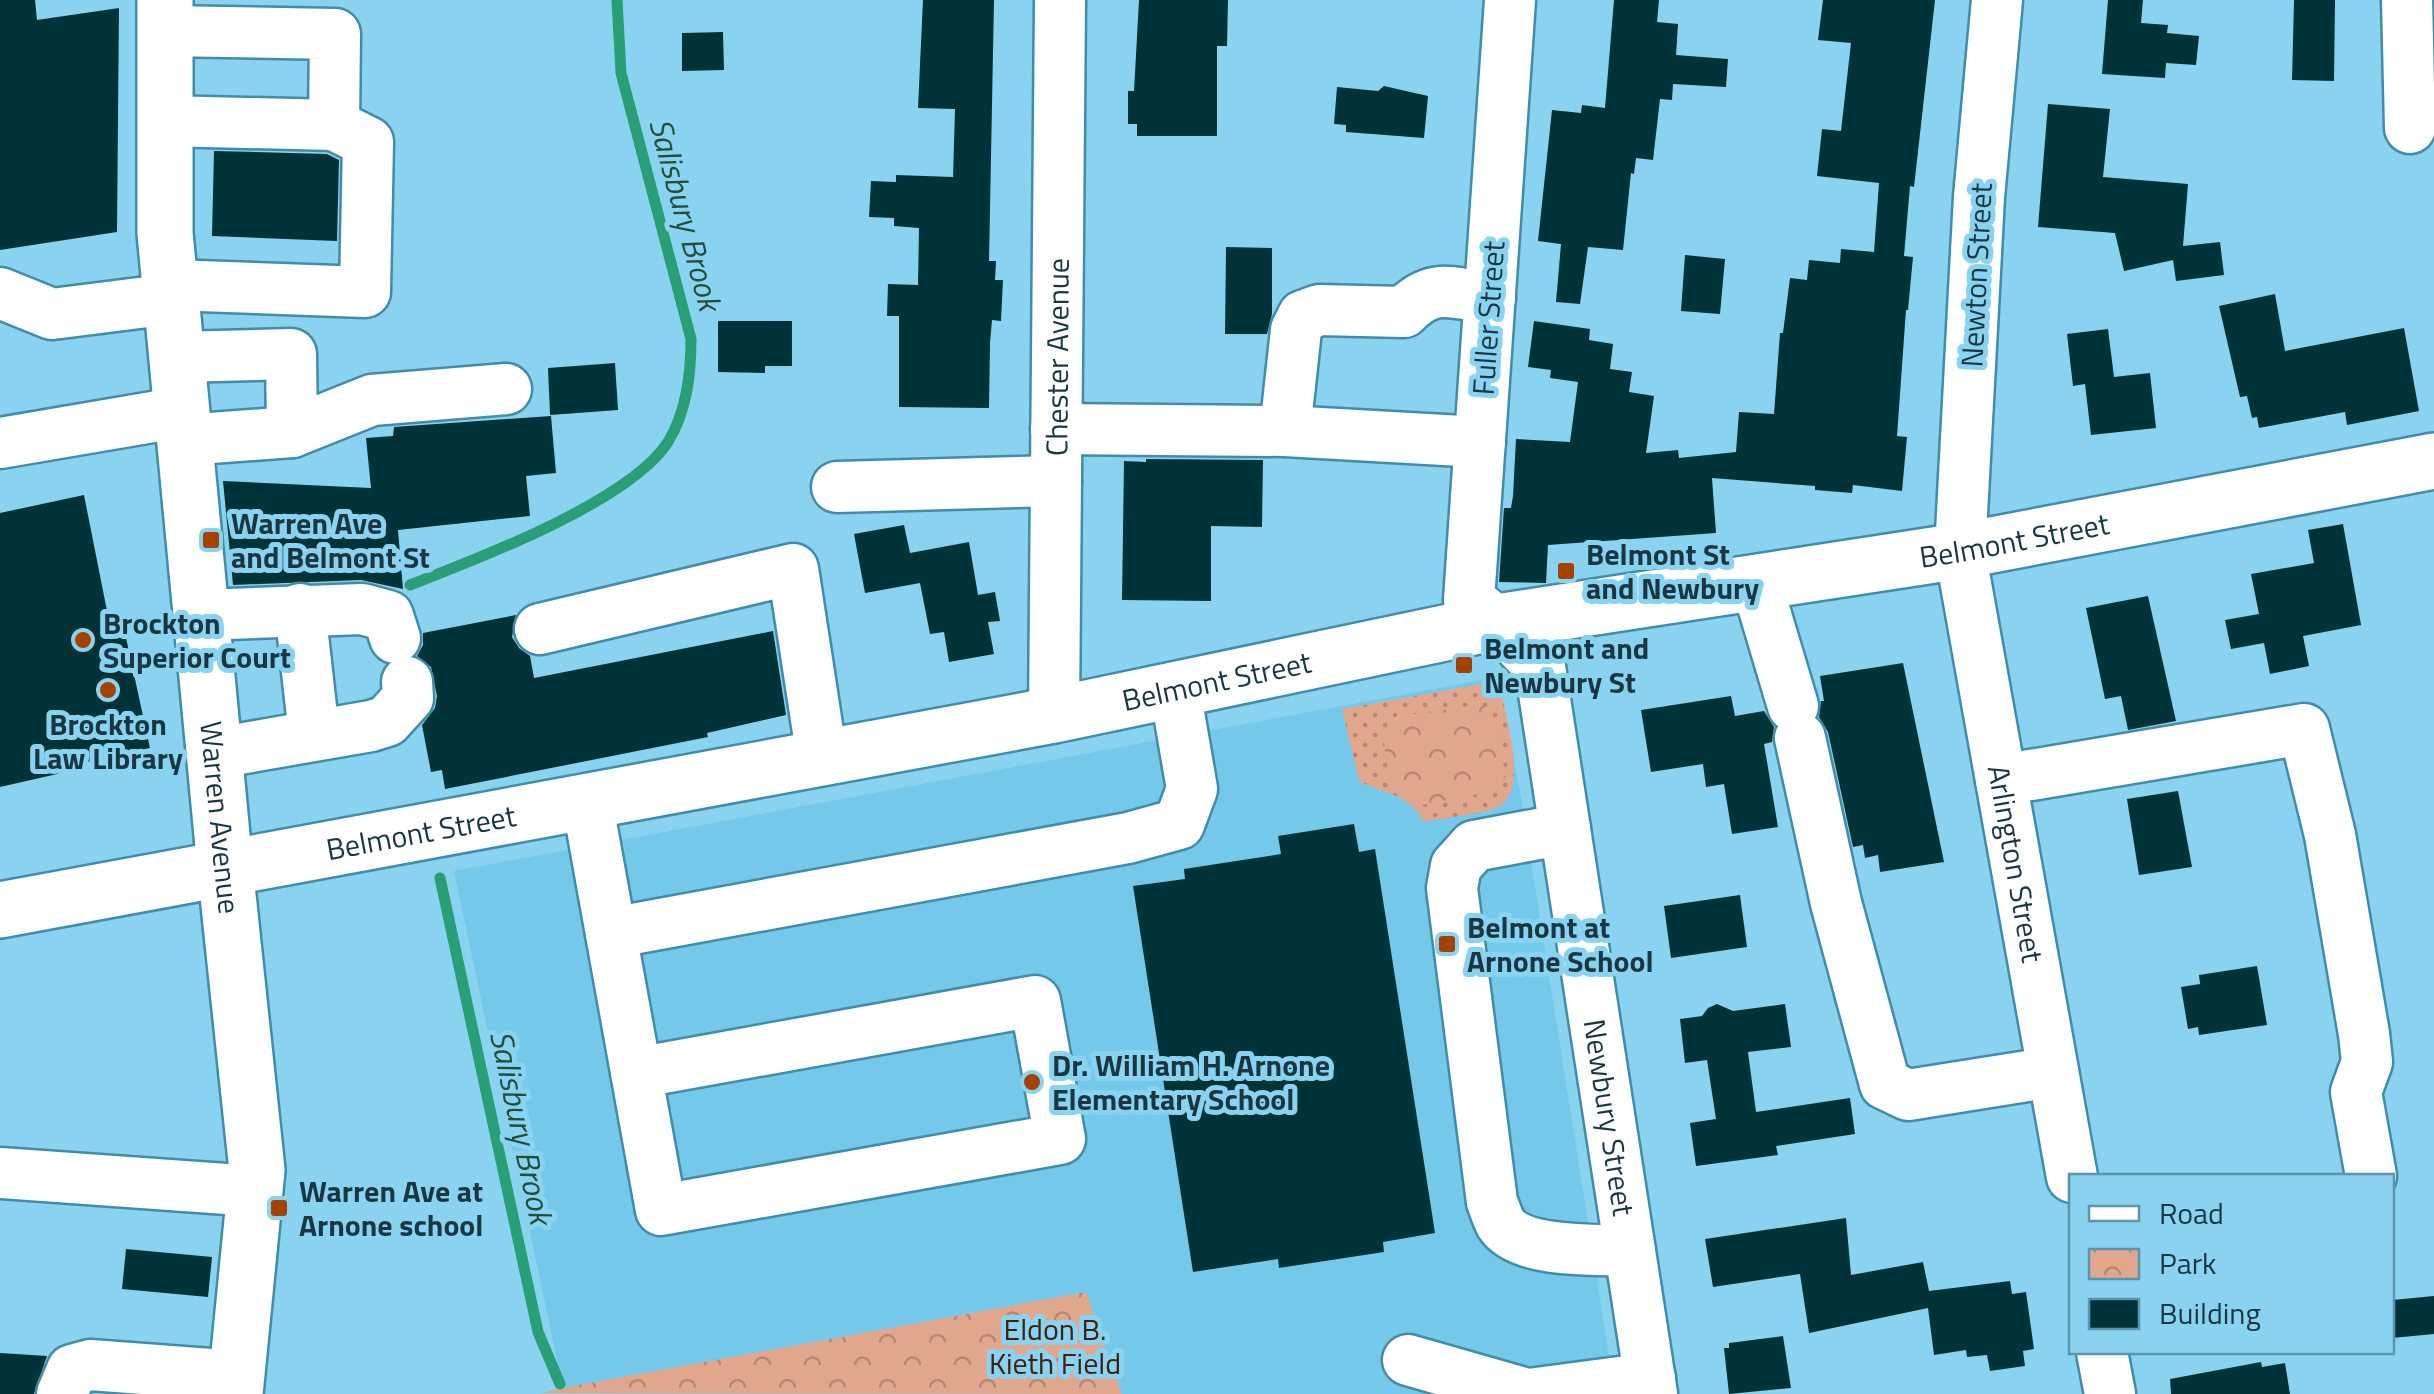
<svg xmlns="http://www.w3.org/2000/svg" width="2434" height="1394" font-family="'Titillium Web',sans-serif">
	<defs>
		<pattern id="grass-dots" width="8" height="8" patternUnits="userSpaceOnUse" patternTransform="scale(2.5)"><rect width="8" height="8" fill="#e0a78d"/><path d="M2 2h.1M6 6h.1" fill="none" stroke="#b58975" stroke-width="1.8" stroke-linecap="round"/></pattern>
		<pattern id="park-crowns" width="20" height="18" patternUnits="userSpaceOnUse" patternTransform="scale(2.5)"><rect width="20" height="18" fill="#e0a78d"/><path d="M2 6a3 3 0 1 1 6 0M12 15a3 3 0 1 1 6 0" fill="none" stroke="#b58975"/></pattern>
	</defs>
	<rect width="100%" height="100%" fill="#89d3f0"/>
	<polygon fill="#74c8e9" points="1498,677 1521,797 1615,1394 1122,1394 1086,1292 563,1388 454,871"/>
	<path fill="url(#grass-dots)" d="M1492,682L1501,691C1506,719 1528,786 1501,805C1488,814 1442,818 1424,822C1408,793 1387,795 1359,781L1342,709Z"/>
	<g fill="url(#park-crowns)">
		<path d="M1476,705L1487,706L1493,716L1506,776L1495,791L1415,806L1396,794C1390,770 1374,735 1394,717Z"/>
		<polygon points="1086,1292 1122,1394 541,1393 563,1388"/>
	</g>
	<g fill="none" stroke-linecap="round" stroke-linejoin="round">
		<g stroke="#2a9f77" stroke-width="11">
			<path d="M410,585C477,559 629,502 668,442C687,411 691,374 691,339L621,73L617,0"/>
			<polyline points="440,878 538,1332 560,1384"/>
		</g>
	</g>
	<g fill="#003338">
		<polygon points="0,0 35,0 37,20 119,8 117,232 0,250"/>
		<polygon points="923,0 994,0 989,261 996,261 995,280 1003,280 1001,321 992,320 990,343 989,408 899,407 899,316 887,316 888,284 918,285 919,228 894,226 894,218 869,217 871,181 896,182 896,175 953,177 955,109 918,108"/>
		<polygon points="1139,0 1228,0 1227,46 1217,46 1217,136 1137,136 1137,124 1128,124 1128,91 1134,91"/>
		<polygon points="1614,0 1659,0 1657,22 1678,24 1676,55 1728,59 1726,87 1673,84 1672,100 1660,99 1653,160 1636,158 1634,174 1631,173 1623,250 1588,247 1580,304 1556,302 1561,244 1538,241 1552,110 1581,113 1582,105 1605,108"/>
		<polygon points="1823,0 1935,0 1914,187 1910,186 1904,256 1913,257 1908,310 1906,310 1897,436 1907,437 1902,491 1853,485 1852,493 1815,490 1815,486 1712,478 1716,533 1548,545 1546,583 1499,582 1504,508 1511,508 1513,496 1516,439 1570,442 1578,382 1550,378 1551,370 1528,367 1534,321 1590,329 1589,340 1613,344 1610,369 1632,372 1629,392 1654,396 1646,453 1678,450 1679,458 1736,452 1739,412 1774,414 1780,333 1783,333 1790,278 1807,280 1809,260 1840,263 1841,249 1874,252 1879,183 1817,176 1822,129 1841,131 1851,43 1818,40"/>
		<polygon points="2108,0 2143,0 2141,23 2168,25 2167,33 2199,36 2196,65 2166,63 2165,78 2102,74"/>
		<polygon points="2294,0 2335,0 2334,81 2292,80"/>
		<polygon points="723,32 724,70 682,71 682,33"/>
		<polygon points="1384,86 1428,96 1424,138 1346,132 1346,125 1334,124 1337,87 1378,91"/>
		<polygon points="2048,104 2110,109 2103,177 2188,184 2183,246 2220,242 2224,275 2176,281 2173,260 2124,271 2115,233 2038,227"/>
		<polygon points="214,151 327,154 339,160 337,241 212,236"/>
		<polygon points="1226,247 1272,248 1272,314 1267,334 1225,334"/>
		<polygon points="1685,255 1725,259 1720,314 1681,311"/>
		<polygon points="2275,294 2285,351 2404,328 2419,411 2347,425 2345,412 2259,428 2257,417 2252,418 2247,396 2240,397 2219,306"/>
		<polygon points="718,321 792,321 792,366 765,366 765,373 718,372"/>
		<polygon points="2108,329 2114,377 2150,373 2156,428 2091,435 2085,384 2073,386 2067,334"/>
		<polygon points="615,363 618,410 550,415 548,368"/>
		<polygon points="551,416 556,473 526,476 530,516 398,530 403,589 361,580 233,585 223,481 371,488 366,438 393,436 394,427"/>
		<polygon points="1146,459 1263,460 1262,527 1211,526 1211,601 1122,600 1124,461 1146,462"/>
		<polygon points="84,495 110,626 123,624 150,748 64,767 66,772 0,787 0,513"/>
		<polygon points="2343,524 2361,625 2303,636 2309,666 2270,674 2264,643 2231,649 2225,620 2259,614 2251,574 2314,563 2308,530"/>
		<polygon points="904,525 910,553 969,542 978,595 995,592 1000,621 988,622 994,654 949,662 944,632 930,634 920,583 865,593 854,534"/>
		<polygon points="2148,596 2176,721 2128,730 2121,696 2105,699 2086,608"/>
		<polygon points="516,615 512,637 519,648 530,656 534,678 773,631 786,715 707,733 708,737 445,789 442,770 431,772 422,725 435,708 437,696 431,667 417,656 423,645 423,633"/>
		<polygon points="1903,663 1944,862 1880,872 1878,855 1865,858 1863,845 1853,847 1828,732 1819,717 1821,701 1824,701 1820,676"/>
		<polygon points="1731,696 1735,716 1764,711 1774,727 1772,742 1764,744 1778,827 1732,834 1724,784 1706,787 1703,764 1651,772 1641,710"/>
		<polygon points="2178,791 2192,867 2139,875 2127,799"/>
		<polygon points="1354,824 1359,852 1375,849 1435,1233 1383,1242 1384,1252 1279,1268 1278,1259 1193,1272 1133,886 1185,879 1184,869 1281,854 1278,836"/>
		<polygon points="1740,895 1747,947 1671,958 1664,906"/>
		<polygon points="2257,966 2267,1025 2199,1035 2198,1027 2188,1029 2181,987 2200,984 2199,975"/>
		<polygon points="1717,1004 1733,1011 1785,1004 1791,1047 1748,1052 1756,1112 1850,1098 1855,1134 1776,1146 1778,1155 1696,1166 1690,1123 1716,1119 1707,1060 1685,1063 1680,1019 1702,1016 1708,1008"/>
		<polygon points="1846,1218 1851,1275 1923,1262 1929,1291 2010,1281 2012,1294 2026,1292 2034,1349 2023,1351 2025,1366 1990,1371 1987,1355 1967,1357 1966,1350 1934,1355 1928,1308 1809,1333 1800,1274 1713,1287 1705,1239"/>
		<polygon points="126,1249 212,1257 208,1297 122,1289"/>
		<polygon points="2434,1296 2434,1334 2392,1338 2392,1300"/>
		<polygon points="1783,1336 1791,1388 1729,1394 1724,1348 1729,1348 1729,1343"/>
		<polygon points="0,1353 47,1356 34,1394 0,1394"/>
		<polygon points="2261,1362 2262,1367 2285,1363 2290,1394 2171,1394 2170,1379"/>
	</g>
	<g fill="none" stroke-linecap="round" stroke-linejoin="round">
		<g stroke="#428ca7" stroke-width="55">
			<g id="minor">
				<path id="s1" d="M1510,0L1469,600L1497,622L1540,667L1652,1394"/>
				<path id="s2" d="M1997,0L1979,197L1960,551L2072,1177"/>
				<polyline points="2407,0 2410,128"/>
				<polyline points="165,31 335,34 334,125 368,142 365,292 170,285"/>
				<polyline points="165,121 334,125"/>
				<polyline points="0,293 52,314 171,299"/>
				<polyline points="177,357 291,354 292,432"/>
				<polyline points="1056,429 1285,431 1480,442"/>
				<path d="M1285,431L1296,330L1303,316L1319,310L1404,312C1433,282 1451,293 1490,298"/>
				<polyline points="184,440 292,432 372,400 506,389"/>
				<polyline points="0,443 182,412"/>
				<polyline points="837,487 1056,481"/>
				<polyline points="1756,582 1793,706"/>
				<polyline points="300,609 314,734"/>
				<polyline points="202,615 362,609 388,616 395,638"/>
				<polyline points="540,629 793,569 822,758"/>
				<path id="s3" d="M1054,715L1060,0"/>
				<polyline points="1800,738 1836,903 1885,1084 1908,1095 2053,1072"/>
				<polyline points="216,753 371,726 387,721 408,698 407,682"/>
				<polyline points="2001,780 2304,729 2330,835 2364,1034 2367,1062 2356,1092 2371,1176"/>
				<polyline points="587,801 661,1210 1060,1139 1035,1001 636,1073"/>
				<path d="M1565,829L1474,846L1456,866L1452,888L1492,1202C1495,1209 1497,1217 1501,1224C1521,1254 1597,1249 1630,1251"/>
				<polyline points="611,933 1128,838 1179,824 1192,789 1175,690"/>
				<polyline points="0,1173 255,1191"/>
				<polyline points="2102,1352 2110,1394"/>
				<polyline points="1408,1360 1527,1394"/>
				<polyline points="62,1394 72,1370 90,1365 237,1376"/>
				<polyline points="1529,1394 1650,1378"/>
			</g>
		</g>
		<g stroke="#428ca7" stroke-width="60">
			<g id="major">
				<path id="s4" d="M165,0V233L225,867L257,1170L235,1394"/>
				<path id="s5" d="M0,910L1054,715L1497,622L1960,551L2434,461"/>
			</g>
		</g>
		<use href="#minor" stroke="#fff" stroke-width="50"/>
		<use href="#major" stroke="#fff" stroke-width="55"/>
	</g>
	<g fill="#a44200" stroke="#89d3f0" stroke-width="4">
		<rect x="201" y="530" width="20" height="20" rx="5"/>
		<rect x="1556" y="561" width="20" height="20" rx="5"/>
		<circle cx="83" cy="640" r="10"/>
		<rect x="1454" y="655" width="20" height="20" rx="5"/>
		<circle cx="108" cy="690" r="10"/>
		<rect x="1437" y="934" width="20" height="20" rx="5"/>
		<circle cx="1032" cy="1082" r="10"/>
		<rect x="269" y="1198" width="20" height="20" rx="5"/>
	</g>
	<g text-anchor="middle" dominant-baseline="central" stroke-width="10" stroke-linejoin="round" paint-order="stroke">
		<g font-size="30" fill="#193743" stroke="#89d3f0">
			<text transform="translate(1976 275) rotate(-87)">Newton Street</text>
			<text transform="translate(1488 318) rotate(-86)">Fuller Street</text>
			<text stroke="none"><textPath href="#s3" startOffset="358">Chester Avenue</textPath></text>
			<text stroke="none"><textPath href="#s5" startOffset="2048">Belmont Street</textPath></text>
			<text stroke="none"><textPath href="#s5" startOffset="1238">Belmont Street</textPath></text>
			<text stroke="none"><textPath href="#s4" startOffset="820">Warren Avenue</textPath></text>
			<text stroke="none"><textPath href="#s5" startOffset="428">Belmont Street</textPath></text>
			<text stroke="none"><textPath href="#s2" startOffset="870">Arlington Street</textPath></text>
			<text stroke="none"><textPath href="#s1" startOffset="1155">Newbury Street</textPath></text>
		</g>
		<g font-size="30" font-weight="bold" fill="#193743" stroke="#89d3f0" text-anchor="start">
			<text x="231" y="523">Warren Ave<tspan x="231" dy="34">and Belmont St</tspan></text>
			<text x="1586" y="554">Belmont St<tspan x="1586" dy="34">and Newbury</tspan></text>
			<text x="103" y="623">Brockton<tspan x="103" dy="34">Superior Court</tspan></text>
			<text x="1484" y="648">Belmont and<tspan x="1484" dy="34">Newbury St</tspan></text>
			<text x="108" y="724" text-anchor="middle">Brockton<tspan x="108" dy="34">Law Library</tspan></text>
			<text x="1467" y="927">Belmont at<tspan x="1467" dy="34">Arnone School</tspan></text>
			<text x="1052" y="1065">Dr. William H. Arnone<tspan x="1052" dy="34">Elementary School</tspan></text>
			<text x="299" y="1191">Warren Ave at<tspan x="299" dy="34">Arnone school</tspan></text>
		</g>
		<g font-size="30" fill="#42200f" stroke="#89d3f0">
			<text x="1055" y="1329">Eldon B.<tspan x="1055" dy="34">Kieth Field</tspan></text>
		</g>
		<g font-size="32" font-style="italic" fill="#214f3c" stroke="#89d3f0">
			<text transform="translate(686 214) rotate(75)">Salisbury Brook</text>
			<text transform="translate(522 1127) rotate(78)">Salisbury Brook</text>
		</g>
	</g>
	<rect x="2069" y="1174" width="325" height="180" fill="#89d3f0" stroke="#5c95ab" stroke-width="2.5"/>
	<rect x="2089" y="1206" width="50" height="15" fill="#ffffff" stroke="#5c95ab" stroke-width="2.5"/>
	<text x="2159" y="1224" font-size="30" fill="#193743">Road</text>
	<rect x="2089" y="1249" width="50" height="30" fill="url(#park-crowns)" stroke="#5c95ab" stroke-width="2.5"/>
	<text x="2159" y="1274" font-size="30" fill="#193743">Park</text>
	<rect x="2089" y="1299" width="50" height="30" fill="#003338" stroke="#5c95ab" stroke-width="2.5"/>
	<text x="2159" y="1324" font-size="30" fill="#193743">Building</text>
</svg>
